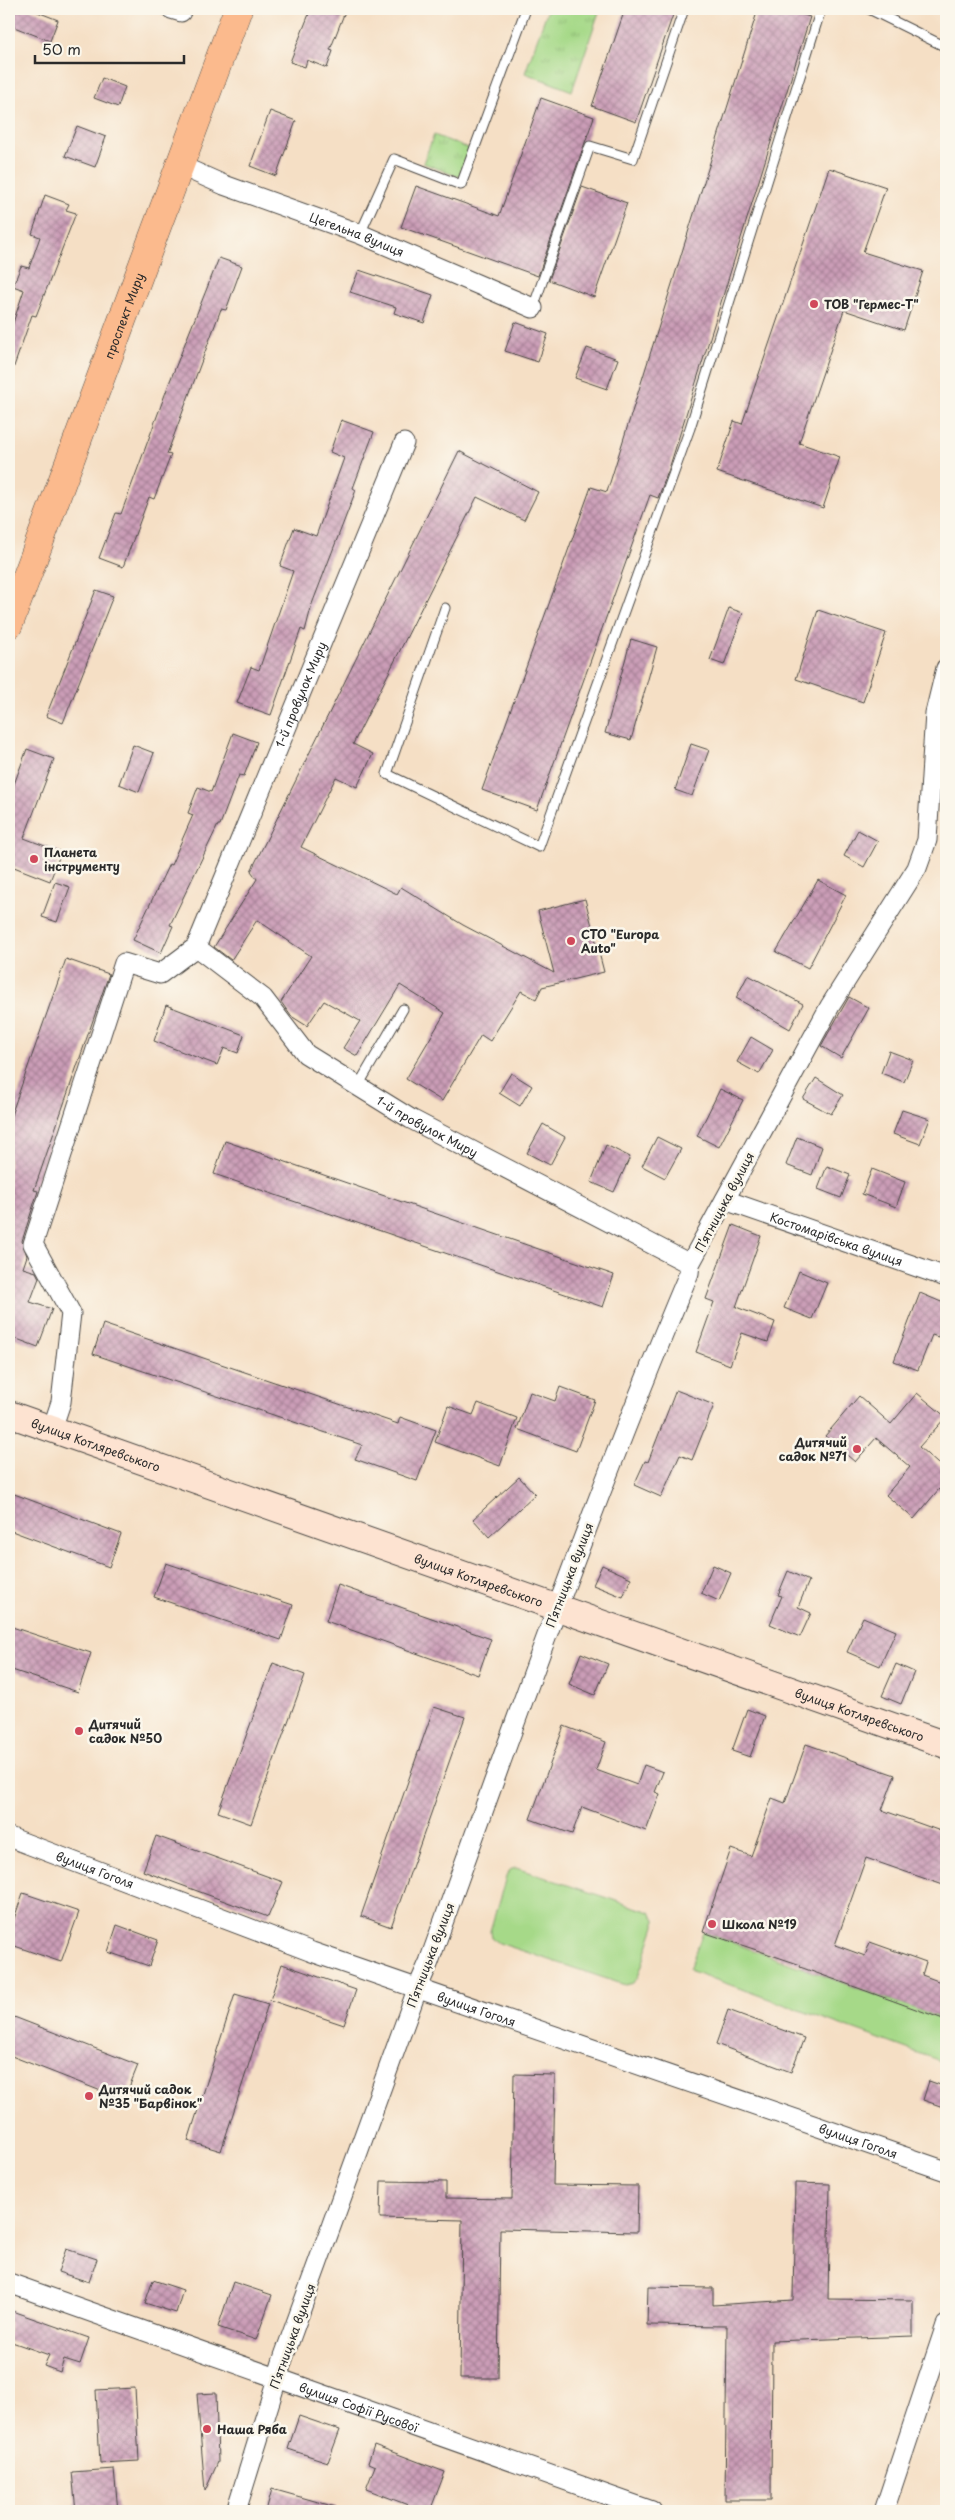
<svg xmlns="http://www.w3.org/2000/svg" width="955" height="2520" font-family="'Playpen Sans',sans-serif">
	<defs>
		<pattern id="park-tufts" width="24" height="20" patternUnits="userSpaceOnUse" patternTransform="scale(1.25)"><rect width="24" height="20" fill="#a6d988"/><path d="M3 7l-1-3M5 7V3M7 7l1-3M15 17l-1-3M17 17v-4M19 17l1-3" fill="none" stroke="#8fba76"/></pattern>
		<pattern id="building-cross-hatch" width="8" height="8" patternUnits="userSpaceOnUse" patternTransform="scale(1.25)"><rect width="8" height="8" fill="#cb9db7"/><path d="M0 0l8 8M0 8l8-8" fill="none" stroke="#a58095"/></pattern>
	</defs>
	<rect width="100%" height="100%" fill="#fbf7ec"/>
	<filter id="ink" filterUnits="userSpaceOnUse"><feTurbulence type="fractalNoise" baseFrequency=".02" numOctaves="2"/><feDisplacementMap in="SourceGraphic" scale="10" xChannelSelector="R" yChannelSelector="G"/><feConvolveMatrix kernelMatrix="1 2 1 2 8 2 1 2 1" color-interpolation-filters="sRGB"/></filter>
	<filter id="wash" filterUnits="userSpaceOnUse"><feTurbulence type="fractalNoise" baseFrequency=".0096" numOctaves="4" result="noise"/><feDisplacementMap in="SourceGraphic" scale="20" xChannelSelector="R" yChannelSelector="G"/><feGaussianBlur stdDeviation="1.12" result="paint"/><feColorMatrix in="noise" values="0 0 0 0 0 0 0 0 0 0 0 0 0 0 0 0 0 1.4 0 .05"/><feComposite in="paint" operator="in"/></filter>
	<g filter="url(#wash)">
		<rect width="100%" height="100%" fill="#f5dfc5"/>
		<g fill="#a6d988" stroke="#68825a">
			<polygon points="516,1868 650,1912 655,1919 655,1926 638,1977 633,1983 625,1985 499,1943 491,1937 490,1931 506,1877 509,1870"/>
			<polygon points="703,1932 946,2020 946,2063 689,1970"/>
		</g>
		<g fill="url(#park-tufts)" stroke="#68825a">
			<polygon points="548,9 600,9 572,91 525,73"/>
			<polygon points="434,135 470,149 459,177 423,163"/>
		</g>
		<g id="blocks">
			<g fill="url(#building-cross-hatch)">
				<polygon points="9,9 30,9 58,20 50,41 9,25"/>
				<polygon points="311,9 346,9 330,50 333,51 327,68 307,60 305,67 290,62"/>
				<polygon points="625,9 675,9 636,122 592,106"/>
				<polygon points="758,9 783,9 810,17 669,469 658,498 650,495 537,810 482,790 591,487 607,492"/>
				<polygon points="102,78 125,87 118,107 94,98"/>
				<polygon points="541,98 594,117 538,276 401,227 416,186 499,216"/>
				<polygon points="270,111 296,121 276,176 250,166"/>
				<polygon points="77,126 106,137 95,167 65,156"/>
				<polygon points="829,168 886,187 863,252 923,271 904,330 844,310 799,443 840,457 823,508 717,472 734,421 742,424"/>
				<polygon points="582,187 627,203 594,297 549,280"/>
				<polygon points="45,195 69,204 66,210 76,213 36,316 32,315 11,375 9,374 9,335 24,290 13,286 21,266 29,268 40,237 32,234"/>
				<polygon points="219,258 242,266 226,310 221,309 167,454 171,455 154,499 149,497 123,567 99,558 116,513 121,514 170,381"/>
				<polygon points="359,270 433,295 424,323 394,313 396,307 350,292"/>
				<polygon points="515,322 548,334 538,362 505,351"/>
				<polygon points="587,348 618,359 607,389 575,378"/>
				<polygon points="341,420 374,432 353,488 356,490 312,604 305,631 301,629 271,715 237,703 251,667 259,670 293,571 280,566 294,528 316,536 344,458 330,452"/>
				<polygon points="459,451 538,492 524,520 477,497 353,744 373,754 357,787 336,777 301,847 397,894 401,887 463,925 554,973 538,911 585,899 604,972 542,987 536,999 521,991 490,1041 481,1035 442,1101 406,1079 445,1013 400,985 357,1056 343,1048 360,1021 324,1001 307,1026 291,1016 281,1002 311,956 257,920 231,960 214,947 257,879 251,871"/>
				<polygon points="96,590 113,596 63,723 46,716"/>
				<polygon points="729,608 743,613 724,665 710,660"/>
				<polygon points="818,610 886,633 863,702 796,679"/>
				<polygon points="631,639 657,647 631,740 605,733"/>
				<polygon points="233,733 257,742 244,776 239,775 220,825 218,825 170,925 173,926 161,953 133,940 169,864 171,865 193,815 188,813 198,787 211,792"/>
				<polygon points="691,744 709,750 692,796 675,790"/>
				<polygon points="133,745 154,753 139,792 119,784"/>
				<polygon points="27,749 54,759 24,838 61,852 50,881 14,867 9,875 9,798"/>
				<polygon points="858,830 878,841 864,867 844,856"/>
				<polygon points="818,880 846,895 808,968 776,952"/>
				<polygon points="55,882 70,887 57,922 42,917"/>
				<polygon points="66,959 109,974 34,1190 38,1191 22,1241 27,1256 23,1268 36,1272 39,1278 30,1302 52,1309 38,1347 9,1336 9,1121"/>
				<polygon points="748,975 803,1004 790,1029 736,998"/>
				<polygon points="849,997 869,1008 841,1058 821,1046"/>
				<polygon points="166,1005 244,1035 238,1053 224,1048 217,1065 154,1041"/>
				<polygon points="751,1037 773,1050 759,1074 737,1062"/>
				<polygon points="889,1051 913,1060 904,1082 881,1073"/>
				<polygon points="511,1073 532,1086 520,1106 499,1093"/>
				<polygon points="816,1078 843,1095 831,1114 803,1099"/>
				<polygon points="720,1089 743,1100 719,1147 697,1136"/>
				<polygon points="902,1110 930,1119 920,1144 893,1134"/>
				<polygon points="543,1124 565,1137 550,1165 527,1153"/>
				<polygon points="657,1137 681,1149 665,1178 642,1166"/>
				<polygon points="797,1137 822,1147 812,1175 786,1165"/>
				<polygon points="225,1141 614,1275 603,1307 214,1174"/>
				<polygon points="606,1145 630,1157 614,1192 591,1182"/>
				<polygon points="827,1166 850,1175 841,1198 818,1189"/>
				<polygon points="872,1169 905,1182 896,1207 862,1194"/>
				<polygon points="733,1225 761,1236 736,1307 775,1322 768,1342 742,1333 730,1365 696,1352 714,1302 706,1299"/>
				<polygon points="799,1271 827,1283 812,1319 784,1308"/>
				<polygon points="920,1293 946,1304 946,1319 938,1337 932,1335 918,1370 894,1361"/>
				<polygon points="103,1324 398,1424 400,1417 436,1430 417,1481 355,1459 362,1445 93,1354"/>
				<polygon points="560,1387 595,1400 576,1451 517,1429 530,1392 555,1401"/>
				<polygon points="676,1390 714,1405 692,1460 680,1455 661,1497 634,1485 645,1461 648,1462"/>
				<polygon points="917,1393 946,1417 919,1447 946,1471 946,1496 939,1489 914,1519 886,1495 910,1467 876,1438 855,1462 825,1436 859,1396 891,1424"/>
				<polygon points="478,1403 517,1418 500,1466 435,1442 448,1406 473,1415"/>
				<polygon points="519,1477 535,1494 489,1537 473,1519"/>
				<polygon points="9,1492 121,1534 109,1567 9,1530"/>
				<polygon points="166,1563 293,1605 281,1640 154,1597"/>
				<polygon points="602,1565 631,1578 623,1597 593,1585"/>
				<polygon points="713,1565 731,1573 719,1601 701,1593"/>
				<polygon points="788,1571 809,1581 798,1607 811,1613 800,1637 770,1624 782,1596 778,1595"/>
				<polygon points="338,1585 491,1639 478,1675 326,1621"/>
				<polygon points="863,1617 896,1631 880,1666 847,1652"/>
				<polygon points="9,1626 91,1653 78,1692 9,1669"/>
				<polygon points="581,1653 608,1664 595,1695 569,1684"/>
				<polygon points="273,1663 305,1675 251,1824 218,1812"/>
				<polygon points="896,1664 914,1672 901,1704 882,1696"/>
				<polygon points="434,1707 465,1717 391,1927 361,1916"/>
				<polygon points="747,1709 765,1716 750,1757 732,1751"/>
				<polygon points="564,1726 606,1742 596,1770 637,1785 644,1765 663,1772 655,1792 660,1794 646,1831 582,1807 572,1834 530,1819"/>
				<polygon points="806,1744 895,1775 882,1810 946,1833 946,1886 866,1858 835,1945 865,1956 870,1942 926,1962 922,1975 946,1984 946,2020 800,1967 801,1965 703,1932 731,1849 751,1856 772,1798 785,1803"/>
				<polygon points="156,1836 283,1882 268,1917 143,1871"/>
				<polygon points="23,1893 79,1912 61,1962 9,1944 9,1933"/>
				<polygon points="117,1925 158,1940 149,1966 108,1952"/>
				<polygon points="282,1964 356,1990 344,2025 270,2000"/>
				<polygon points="235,1994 268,2004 221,2151 188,2141"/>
				<polygon points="728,2010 804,2038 791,2072 716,2044"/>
				<polygon points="9,2015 138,2065 124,2100 9,2055"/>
				<polygon points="514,2074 555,2075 553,2185 638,2186 637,2232 500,2229 498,2378 460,2378 462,2220 380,2218 381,2181 446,2182 446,2198 512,2199"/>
				<polygon points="929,2081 946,2087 946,2108 923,2100"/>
				<polygon points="795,2183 830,2184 828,2299 913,2300 913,2336 772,2341 771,2500 725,2500 727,2326 647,2325 648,2287 713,2288 713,2305 793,2300"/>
				<polygon points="66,2249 97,2259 89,2282 58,2272"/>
				<polygon points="153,2280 183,2290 176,2313 145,2303"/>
				<polygon points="233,2282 272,2295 256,2340 218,2327"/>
				<polygon points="9,2310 89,2338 80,2364 64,2359 60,2372 44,2366 49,2355 9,2341"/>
				<polygon points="135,2388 139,2461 100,2463 96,2390"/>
				<polygon points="216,2393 218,2462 205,2491 197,2394"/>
				<polygon points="299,2416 340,2430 328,2462 288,2449"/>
				<polygon points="374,2445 445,2472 430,2511 406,2511 408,2505 366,2489 375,2466 368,2463"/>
				<polygon points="114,2469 118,2511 76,2511 72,2472"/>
				<polygon points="272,2489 336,2507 335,2511 266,2511"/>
			</g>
		</g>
	</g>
	<g filter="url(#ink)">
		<use href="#blocks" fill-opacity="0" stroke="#494642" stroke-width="1"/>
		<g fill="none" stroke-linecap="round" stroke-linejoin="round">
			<g stroke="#494642" stroke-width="11">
				<g id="lane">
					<polyline points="869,9 946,47"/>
					<polyline points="360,234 394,159 461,185 526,9"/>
					<polyline points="533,308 590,146 633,159 684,9"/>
					<polyline points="445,608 387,774 539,847 690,428 821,9"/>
					<polyline points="358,1086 403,1009"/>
				</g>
			</g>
			<g stroke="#494642" stroke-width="21">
				<g id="street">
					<polyline points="171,9 181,12"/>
					<path id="s1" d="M179,165L224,185L360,234L533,308"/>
					<path id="s2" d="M196,947L263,998L306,1054L411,1119L690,1264"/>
					<path id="s3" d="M725,1200L946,1277"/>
					<path id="s4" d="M52,1429L61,1402L71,1313L33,1244L124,963L160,974L196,947L404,443"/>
					<path id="s5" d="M9,1837L312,1952L946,2171"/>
					<path id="s6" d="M9,2283L652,2511"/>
					<path d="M236,2511L284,2356L418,1987L429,1962C512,1731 593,1500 689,1273L690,1264L830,1006L917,868L927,840L935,713L946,668"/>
					<polyline points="884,2511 946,2325"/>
				</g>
			</g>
			<g stroke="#494642" stroke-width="28">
				<g id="secondary">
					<path id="s7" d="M9,1414L946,1745"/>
				</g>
			</g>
			<g stroke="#494642" stroke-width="29">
				<g id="primary">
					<path id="s8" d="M9,624L238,9"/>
				</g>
			</g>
			<use href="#lane" stroke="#fff" stroke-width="9"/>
			<use href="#street" stroke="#fff" stroke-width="19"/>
			<use href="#secondary" stroke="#fde3d1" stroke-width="26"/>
			<use href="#primary" stroke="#fbba8d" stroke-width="28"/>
		</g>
	</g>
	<g fill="#d1495b" stroke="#fbf7ec" stroke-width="2">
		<circle cx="814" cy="304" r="5"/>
		<circle cx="34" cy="859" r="5"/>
		<circle cx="571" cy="941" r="5"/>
		<circle cx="857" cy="1449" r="5"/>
		<circle cx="79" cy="1731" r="5"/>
		<circle cx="712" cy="1924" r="5"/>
		<circle cx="89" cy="2096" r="5"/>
		<circle cx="207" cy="2429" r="5"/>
	</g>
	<g text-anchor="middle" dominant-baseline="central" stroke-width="5" stroke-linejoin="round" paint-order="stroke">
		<g font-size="12" fill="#2b2b2b" stroke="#fbf7ec">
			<text stroke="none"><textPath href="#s1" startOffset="191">Цегельна вулиця</textPath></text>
			<text stroke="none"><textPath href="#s8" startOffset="329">проспект Миру</textPath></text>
			<text stroke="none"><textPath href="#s4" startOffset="848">1-й провулок Миру</textPath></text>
			<text stroke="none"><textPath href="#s2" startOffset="296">1-й провулок Миру</textPath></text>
			<text transform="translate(724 1202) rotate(-62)">Пʼятницька вулиця</text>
			<text stroke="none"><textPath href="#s3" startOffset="118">Костомарівська вулиця</textPath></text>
			<text stroke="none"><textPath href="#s7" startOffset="92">вулиця Котляревського</textPath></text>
			<text transform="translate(569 1575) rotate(-69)">Пʼятницька вулиця</text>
			<text stroke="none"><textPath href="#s7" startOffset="498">вулиця Котляревського</textPath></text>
			<text stroke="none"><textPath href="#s7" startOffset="902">вулиця Котляревського</textPath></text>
			<text stroke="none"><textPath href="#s5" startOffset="92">вулиця Гоголя</textPath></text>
			<text transform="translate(430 1955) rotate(-69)">Пʼятницька вулиця</text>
			<text stroke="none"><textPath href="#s5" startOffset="498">вулиця Гоголя</textPath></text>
			<text stroke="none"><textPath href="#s5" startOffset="902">вулиця Гоголя</textPath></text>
			<text transform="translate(292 2336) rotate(-70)">Пʼятницька вулиця</text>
			<text stroke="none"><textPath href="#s6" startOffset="371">вулиця Софії Русової</textPath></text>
		</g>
		<g font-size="12" font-weight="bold" fill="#2b2b2b" stroke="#fbf7ec" text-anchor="start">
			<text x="824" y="304">ТОВ "Гермес-Т"</text>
			<text x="44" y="852">Планета<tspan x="44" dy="14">інструменту</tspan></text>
			<text x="581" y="934">СТО "Europa<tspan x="581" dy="14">Auto"</tspan></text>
			<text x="847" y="1442" text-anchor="end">Дитячий<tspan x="847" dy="14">садок №71</tspan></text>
			<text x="89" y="1724">Дитячий<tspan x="89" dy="14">садок №50</tspan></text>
			<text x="722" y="1924">Школа №19</text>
			<text x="99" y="2089">Дитячий садок<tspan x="99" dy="14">№35 "Барвінок"</tspan></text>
			<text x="217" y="2429">Наша Ряба</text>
		</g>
	</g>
	<rect width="955" height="2520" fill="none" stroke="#fbf7ec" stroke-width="30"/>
	<path d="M35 55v8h149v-8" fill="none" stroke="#2b2b2b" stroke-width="2.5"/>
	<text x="42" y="55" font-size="15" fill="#2b2b2b" stroke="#fbf7ec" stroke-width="4" paint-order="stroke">50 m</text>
</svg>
